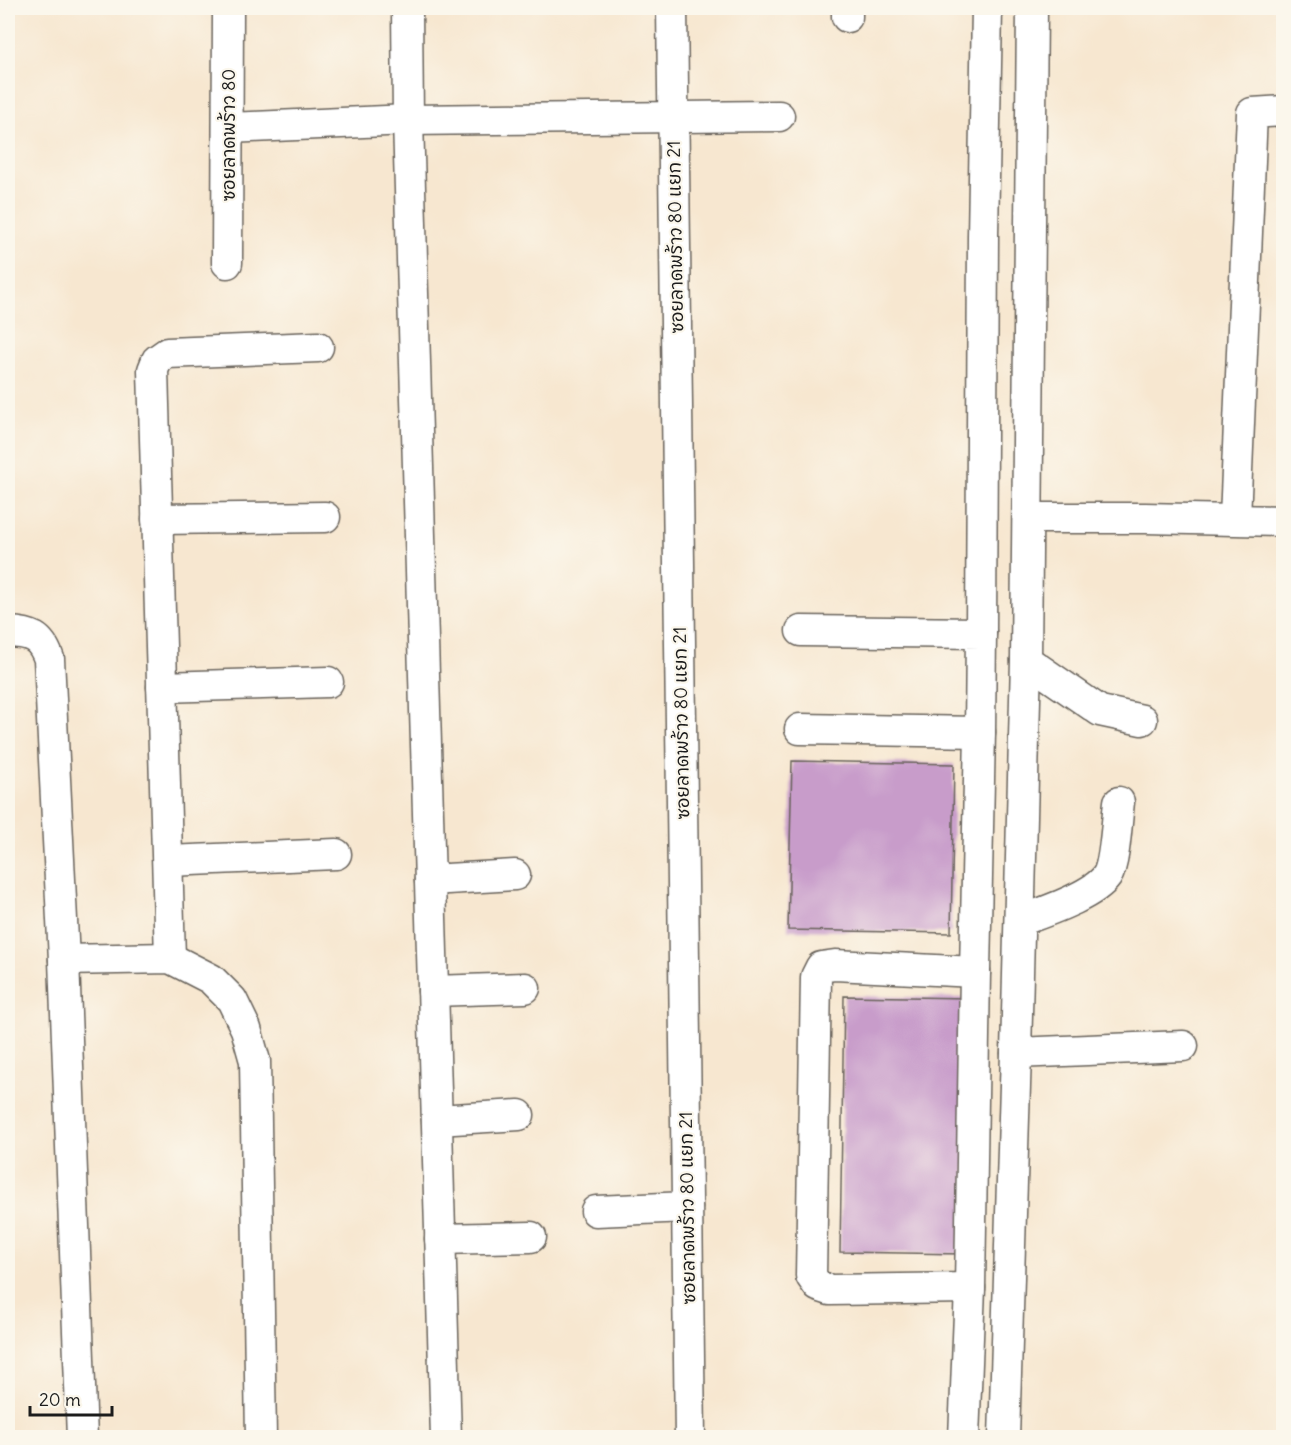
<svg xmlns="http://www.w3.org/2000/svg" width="1291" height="1445" font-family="Delius,'Playpen Sans Thai',sans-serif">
	<rect width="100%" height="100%" fill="#fbf7ec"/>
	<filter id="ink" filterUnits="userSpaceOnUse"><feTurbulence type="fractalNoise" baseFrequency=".0167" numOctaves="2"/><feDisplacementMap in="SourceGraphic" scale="12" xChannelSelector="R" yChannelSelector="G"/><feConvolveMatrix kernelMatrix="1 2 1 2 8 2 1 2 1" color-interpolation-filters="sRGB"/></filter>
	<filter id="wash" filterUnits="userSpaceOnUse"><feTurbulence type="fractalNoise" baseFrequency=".008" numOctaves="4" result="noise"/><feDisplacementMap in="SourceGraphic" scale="24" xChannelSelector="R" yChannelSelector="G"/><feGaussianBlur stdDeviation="1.35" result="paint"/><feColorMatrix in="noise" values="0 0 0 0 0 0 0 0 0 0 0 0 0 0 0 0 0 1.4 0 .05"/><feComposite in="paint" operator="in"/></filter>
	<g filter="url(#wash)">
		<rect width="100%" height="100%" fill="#f7e7d0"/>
		<g id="blocks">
			<g fill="#c89cca">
				<polygon points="792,761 954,764 951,933 788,930"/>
				<polygon points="844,996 968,998 964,1254 840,1252"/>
			</g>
		</g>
	</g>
	<g filter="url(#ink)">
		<use href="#blocks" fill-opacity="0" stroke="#69635b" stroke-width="1.5"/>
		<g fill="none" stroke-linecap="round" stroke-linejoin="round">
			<g stroke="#69635b" stroke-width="33">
				<g id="minor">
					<polyline points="407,8 408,120 446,1438"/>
					<polyline points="672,8 690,1438"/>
					<polyline points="847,17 847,8"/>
					<polyline points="228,128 408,120 779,116"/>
					<polyline points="227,263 228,8"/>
					<polyline points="1028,518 1145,518 1284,521"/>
					<polyline points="157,519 325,517"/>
					<polyline points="1235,519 1252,113 1284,111"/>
					<polyline points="801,631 981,633 980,732"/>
					<path d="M8,632C31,633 41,636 49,659L64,960L82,1438"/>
					<polyline points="981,633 983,236 987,8"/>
					<polyline points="1026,660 1100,711 1142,720"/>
					<polyline points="162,687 328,682"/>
					<polyline points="800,729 980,732 975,972 835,965 821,967 816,977 811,1276 818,1286 830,1290 970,1288 964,1438"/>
					<polyline points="168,861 336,854"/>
					<polyline points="430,880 515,875"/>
					<path d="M1020,921C1043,912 1093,896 1107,876C1115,863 1117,818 1119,802"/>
					<polyline points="170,958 153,370 157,360 167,353 318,347"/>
					<polyline points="64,960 170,958 211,979 232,1000 246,1029 255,1061 261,1438"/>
					<polyline points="433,991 525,988"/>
					<polyline points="1016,1053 1183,1046"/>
					<polyline points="437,1120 519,1115"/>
					<polyline points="596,1211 687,1207"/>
					<polyline points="440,1239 531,1237"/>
					<polyline points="970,1288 975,972"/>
					<polyline points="1004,1438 1016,1053 1026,660 1032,8"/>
				</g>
			</g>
			<use href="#minor" stroke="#fff" stroke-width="30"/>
		</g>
	</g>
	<g text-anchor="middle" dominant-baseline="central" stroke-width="4.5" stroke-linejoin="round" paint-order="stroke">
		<g font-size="18" fill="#1c1c1c" stroke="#fbf7ec">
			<text transform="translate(228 135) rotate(-90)">ซอยลาดพร้าว 80</text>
			<text transform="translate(675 237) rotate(-91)">ซอยลาดพร้าว 80 แยก 21</text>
			<text transform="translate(681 723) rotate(-91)">ซอยลาดพร้าว 80 แยก 21</text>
			<text transform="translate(687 1208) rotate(-91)">ซอยลาดพร้าว 80 แยก 21</text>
		</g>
	</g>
	<rect width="1291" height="1445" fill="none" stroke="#fbf7ec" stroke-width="30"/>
	<path d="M30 1406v9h82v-9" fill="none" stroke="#1c1c1c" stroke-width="3"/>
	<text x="39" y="1406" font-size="18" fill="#1c1c1c" stroke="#fbf7ec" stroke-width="4.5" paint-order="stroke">20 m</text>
</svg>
